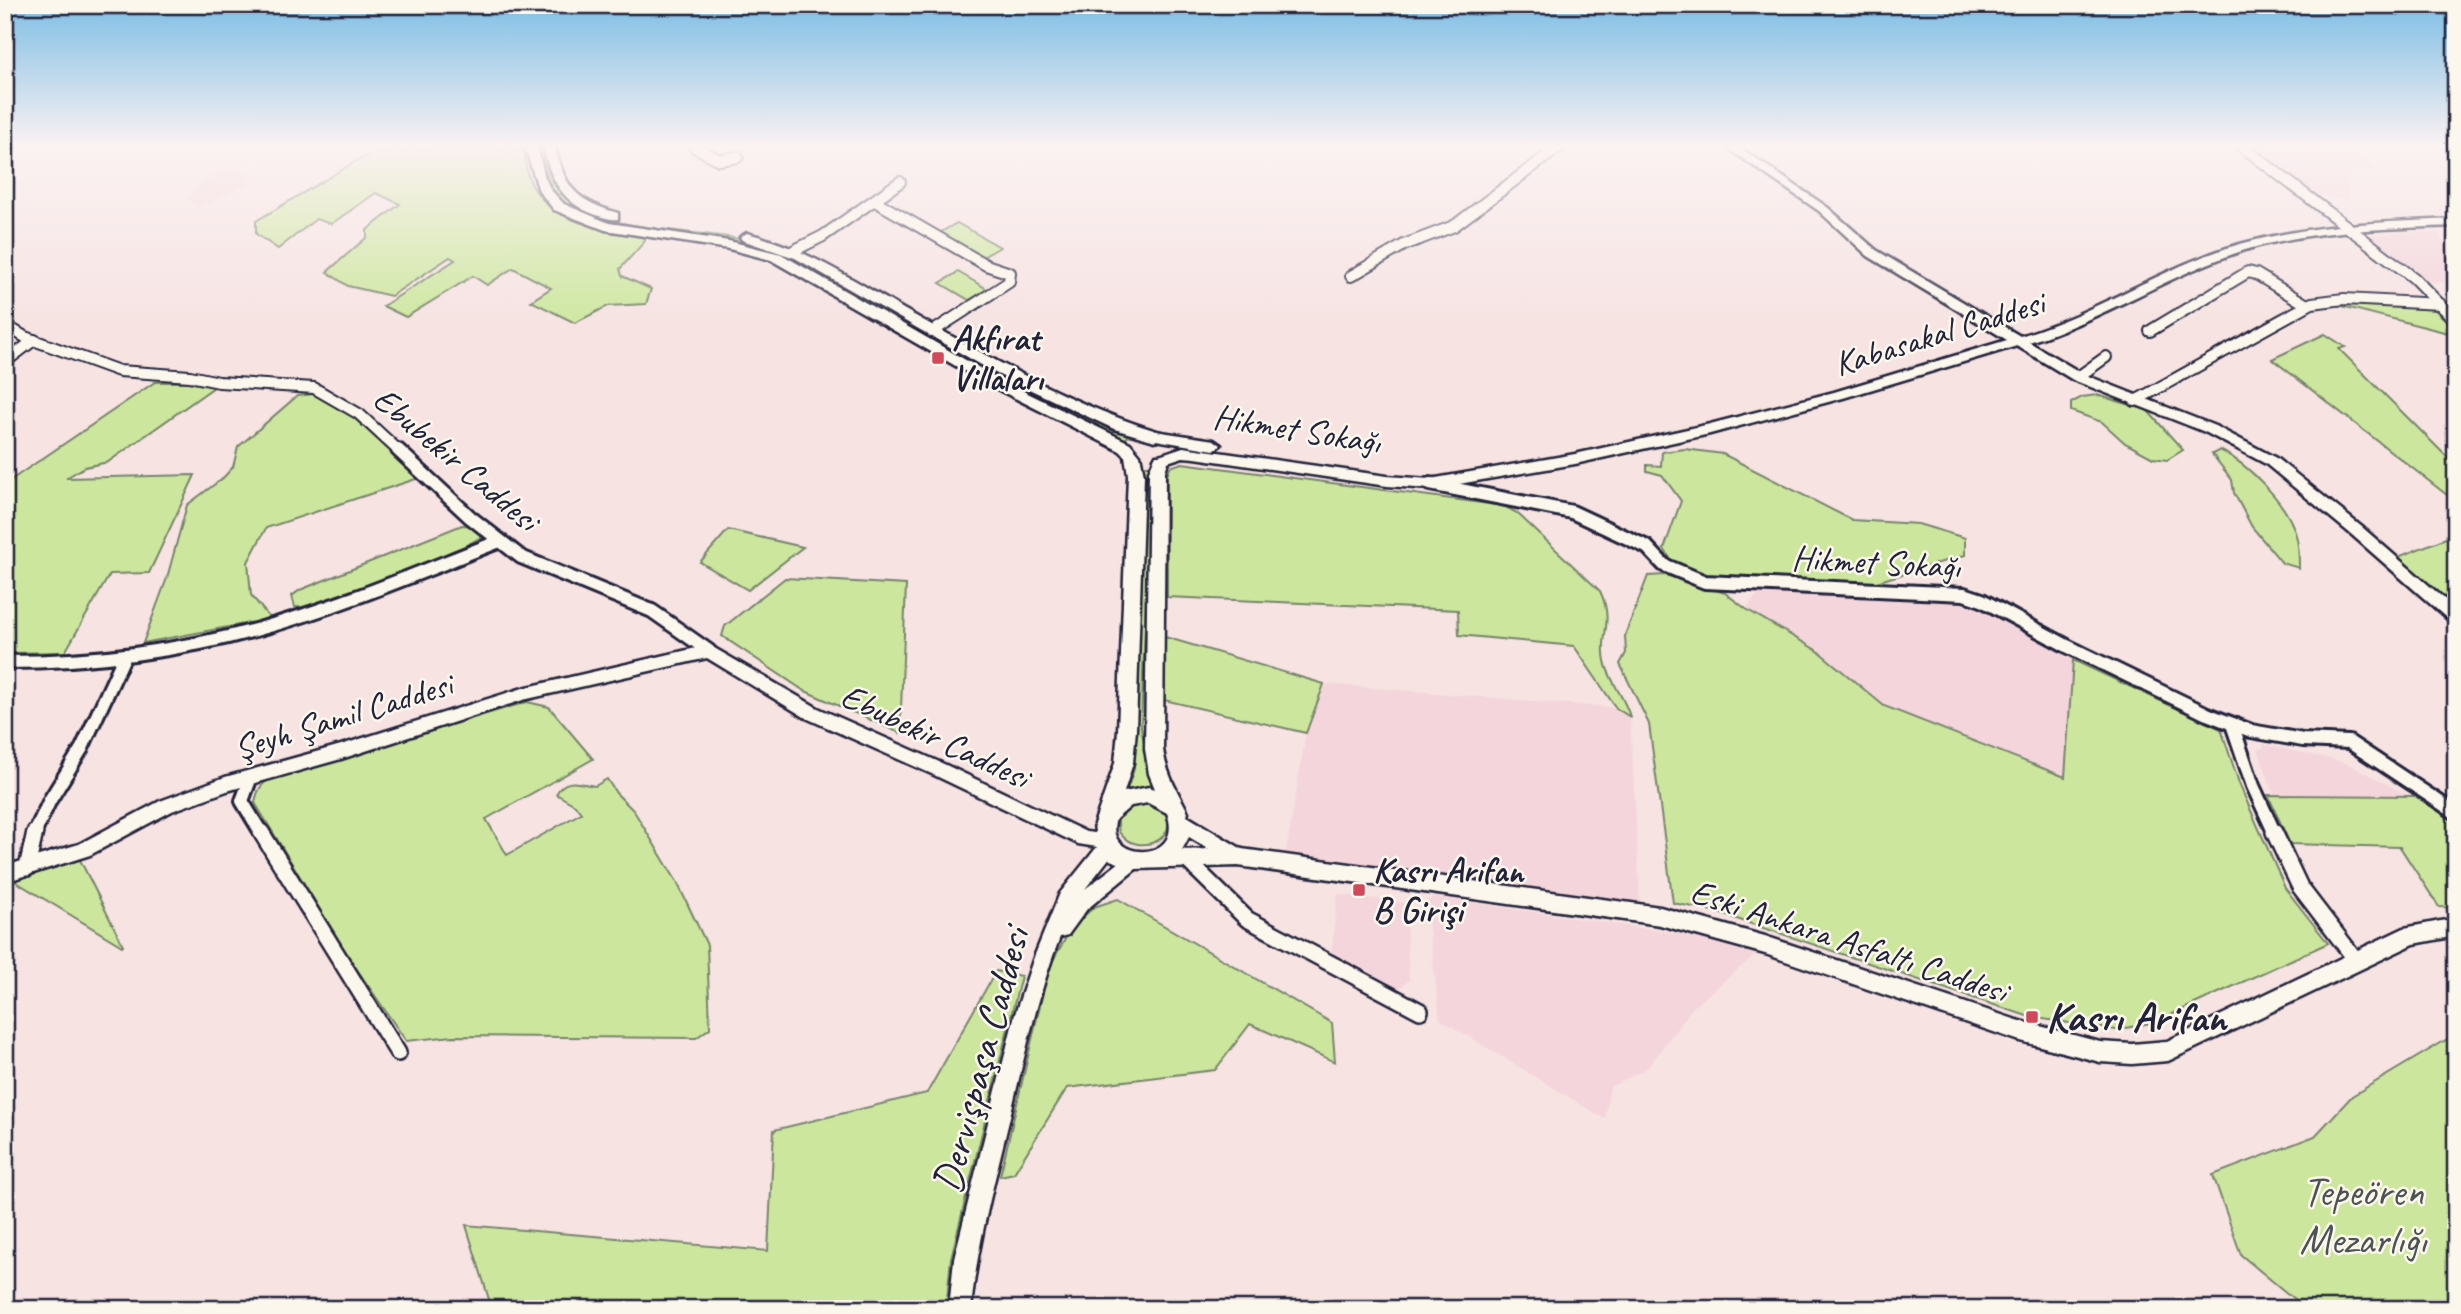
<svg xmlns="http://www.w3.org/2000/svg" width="2461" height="1314" font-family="Caveat,sans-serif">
	<rect width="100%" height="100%" fill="#f6e3e2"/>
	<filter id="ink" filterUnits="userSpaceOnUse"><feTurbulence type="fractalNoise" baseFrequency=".0143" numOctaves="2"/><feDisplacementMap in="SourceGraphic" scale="14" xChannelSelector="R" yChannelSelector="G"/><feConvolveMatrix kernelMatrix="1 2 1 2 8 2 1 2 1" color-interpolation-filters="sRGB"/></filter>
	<g filter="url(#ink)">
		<g fill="#f3d5db">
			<polygon points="2246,147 2350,147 2378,170 2349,172 2348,200 2304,192"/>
			<polygon points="221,169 246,171 250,183 199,208 187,199 202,181"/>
			<polygon points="2418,231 2437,232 2456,260 2456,282 2426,282 2366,235"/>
			<polygon points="1760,592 1978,604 2073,660 2066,777 1884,706 1818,651 1746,609"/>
			<polygon points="1324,684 1616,708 1630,717 1640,902 1286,853 1306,733"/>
			<polygon points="2263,744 2346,763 2409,796 2275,796 2258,749 2264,748"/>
			<polygon points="1338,894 1405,903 1409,980 1397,990 1331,956"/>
			<polygon points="1435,897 1687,935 1755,955 1693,1007 1647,1068 1610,1087 1605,1119 1440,1019 1426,902"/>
		</g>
		<g fill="#cce79d" stroke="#77846c" stroke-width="2">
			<path d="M392,147H524C525,160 526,174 532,185C552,224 607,231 645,237V241L620,269L622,276L651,289L646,304L608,306L575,323L531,301L551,288L513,268L487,285L473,276L406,317L383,306L455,260L450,257L391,296L348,286L327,272L367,237V230L400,204L376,193L331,224L316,219L278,249L256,234V221L360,159Z"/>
			<path d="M538,147H542C544,156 545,165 548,174C571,233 682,228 734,238C769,244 798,259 829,276L824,279L787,257L754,246L624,226C595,219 553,207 543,174C540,166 539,156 538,147Z"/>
			<polygon points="957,223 1000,247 979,259 936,235"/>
			<polygon points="958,272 987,289 969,300 940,283"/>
			<polygon points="839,282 987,369 1130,435 1125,439 988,374 834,284"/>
			<polygon points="2330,303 2432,307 2456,330 2456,335"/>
			<polygon points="2325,334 2345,347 2339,349 2456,466 2456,502 2272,359"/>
			<polygon points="155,382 187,382 214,387 108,462 85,467 66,478 195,475 149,573 110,574 65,652 5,653 5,484"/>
			<polygon points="314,394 352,416 419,478 266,528 248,562 251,595 269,617 260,621 143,643 167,578 187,505 223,478 233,467 238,447 297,396"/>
			<polygon points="2097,395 2147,410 2183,450 2167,460 2153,458 2125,443 2102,422 2071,411 2071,403 2082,397"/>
			<polygon points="1685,449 1723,454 1852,520 1918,524 1965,538 1965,555 1873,583 1705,576 1672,561 1664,549 1681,501 1662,475 1647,471 1647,465 1661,466 1662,452"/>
			<path d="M2220,450C2248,464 2288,504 2296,535C2299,545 2299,558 2299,568L2282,563L2252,527L2234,493L2232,480L2212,454Z"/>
			<path d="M1182,463L1504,506L1517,513L1600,591C1615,623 1599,635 1605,661C1608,679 1625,697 1630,717L1616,708L1574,646L1459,635L1458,610L1167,597V476L1170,467Z"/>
			<polygon points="1143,466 1151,466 1141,727 1152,786 1127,790 1134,769"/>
			<path d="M462,525L476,526L484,535C456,554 326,610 295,607L292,596L300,590Z"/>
			<polygon points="728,530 803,547 748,590 700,562"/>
			<polygon points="2456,534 2456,609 2398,557"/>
			<polygon points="1665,575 1725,593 1746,609 1818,651 1884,706 2065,777 2073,660 2221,729 2240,786 2285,888 2328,943 2155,1022 2116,1030 2030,1017 1713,911 1673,903 1649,724 1620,664 1626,653 1625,635 1648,576"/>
			<polygon points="785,578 906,585 900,733 803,690 722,636 725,626"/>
			<polygon points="1165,637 1324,684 1306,733 1164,700"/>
			<path d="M527,702L549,707L593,759L486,819L507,855L581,813L575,805L556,794C566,776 579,784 595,786L607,779L616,793L634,811L677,882L707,945L710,1028L696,1038L453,1036L406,1041L354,965L255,803C257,789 263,781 276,776Z"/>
			<polygon points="2268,795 2415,796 2456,823 2456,908 2439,907 2400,847 2290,844"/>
			<path d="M1151,802L1165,810C1181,841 1136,857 1119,832C1113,808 1132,806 1151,802Z"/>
			<polygon points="79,858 123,945 122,946 13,880"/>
			<polygon points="1118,899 1332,1023 1335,1062 1250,1024 1215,1070 1067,1088 1014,1173 1000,1176 1049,967 1072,927 1094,907"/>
			<polygon points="996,971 1021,976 951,1258 946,1309 492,1309 466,1225 768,1251 774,1130 927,1093"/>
			<polygon points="2456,1034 2456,1309 2306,1309 2241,1255 2213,1175 2315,1136 2352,1096"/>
		</g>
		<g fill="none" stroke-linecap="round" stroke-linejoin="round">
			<g stroke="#22223b" stroke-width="14">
				<g id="street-far2">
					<polyline points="695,147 719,160 738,157"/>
					<polyline points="2243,147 2414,278 2456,321"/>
					<polyline points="875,201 986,265 1010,273 1009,282 932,332"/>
					<polyline points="793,251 823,236 900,182"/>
					<polyline points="1351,276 1404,245 1454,226 1559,147"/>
					<polyline points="5,325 25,337 119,371 190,376 219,382 314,388 359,414 400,452"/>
					<polyline points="2150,331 2248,272 2256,274 2307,305"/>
					<polyline points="5,362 34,340"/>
					<polyline points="2078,377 2106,357"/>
					<polyline points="2135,401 2312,303 2344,299 2440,304"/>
				</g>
			</g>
			<g stroke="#22223b" stroke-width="18">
				<g id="street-far1">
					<polyline points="398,450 470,517 521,557 652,611 709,651"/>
					<polyline points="1430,484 1572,512 1647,547 1664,565 1705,582 1964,594 1982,600 2067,646 2207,714 2251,731 2303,740 2349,742 2456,813"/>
					<path d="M5,662C91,662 176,652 259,629C341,606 420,572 500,541"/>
					<polyline points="2232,724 2253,786 2275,834"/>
					<polyline points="251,777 242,801 262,834"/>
					<polyline points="34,834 50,800 82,748 125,655"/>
				</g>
			</g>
			<g stroke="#22223b" stroke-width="20">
				<g id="street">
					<polyline points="261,832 398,1053"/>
					<polyline points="2274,832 2300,887 2356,960"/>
					<polyline points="1184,857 1247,919 1420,1011"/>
					<polyline points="27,868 35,832"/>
				</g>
			</g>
			<g stroke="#22223b" stroke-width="5">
				<g id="secondary">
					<path d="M1726,147H1739L1827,207L1876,250L2020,336C2097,313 2164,266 2240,244C2311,224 2383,222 2456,219V226C2385,229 2313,229 2245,250C2170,274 2104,319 2029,342L2083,374L2215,426L2276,458L2362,527L2456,609V624L2451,622L2352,535L2266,464L2205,432L2073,380L2017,346L1843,398L1710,434L1575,464L1430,489L1387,486L1195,458L1183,457L1161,464L1154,459L1156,456L1183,447L1387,476L1430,479L1575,454L1710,424L1834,392L2007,340L1868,256L1819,211Z"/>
					<polygon points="1155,431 1214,440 1221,445 1214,450 1150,439 1148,436 1150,433"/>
					<path d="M709,645L818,708L946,765L1086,832L1112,835L1118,846L1115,851L1085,889L1129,855L1135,852L1141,855L1144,860L1141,865L1087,909L1068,935L1060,937C1037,996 1024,1059 1009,1121C994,1184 977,1245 971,1309H949L954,1259L1015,1014L1034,957L1060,893L1097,847L1078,844L934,775L806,718L707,658L523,700L341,759L227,791L172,811L90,855L5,882V866L79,844L160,801L225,777L341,745L523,688Z"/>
				</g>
			</g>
			<g stroke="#22223b" stroke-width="5">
				<g id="primary">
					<path d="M525,147H537L545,178L551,190L564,204L609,223L729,241L781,254L997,378L1130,443L1140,455L1144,475L1136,730L1133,763L1124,792L1149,787L1155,789L1149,774L1145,749L1149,471L1156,455H1166L1169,459L1165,471L1163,749C1166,774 1177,790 1188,812L1187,816L1242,849L1660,907L1765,936L2017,1020L2100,1042L2132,1044L2167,1041L2404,928L2456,918V936L2414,944L2168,1061L2132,1064L2100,1062L2017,1040L1765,954L1660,925L1238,866L1135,869L1110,860L1096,840L1094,824L1115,763L1118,730L1128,475L1125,456L1120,451L987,384L771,260L729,249L605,230L554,210L539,191ZM1148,803L1167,813C1186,865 1101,861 1116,819L1131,806ZM1189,837L1209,849L1182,850Z"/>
					<path d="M543,147H555C565,189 577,201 618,213V219C610,220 603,217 596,215C562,203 551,180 543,147Z"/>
					<path d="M747,233C805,248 854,280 905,310C987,356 1070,405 1160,432L1163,436L1155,441L1114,429L997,374L795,258L742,240L740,237Z"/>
				</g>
			</g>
			<use href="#street-far2" stroke="#fbf7ec" stroke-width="10"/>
			<use href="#street-far1" stroke="#fbf7ec" stroke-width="12"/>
			<use href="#street" stroke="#fbf7ec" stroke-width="15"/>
			<use href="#secondary" fill="#fbf7ec" fill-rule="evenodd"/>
			<use href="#primary" fill="#fbf7ec" fill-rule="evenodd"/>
		</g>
	</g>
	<linearGradient id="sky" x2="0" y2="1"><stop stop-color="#7ebee5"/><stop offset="0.44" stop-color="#fbf2f2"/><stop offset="1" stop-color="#fbf2f2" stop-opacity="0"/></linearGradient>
	<rect width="2461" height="331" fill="url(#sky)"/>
	<g fill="#d1495b" stroke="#fbf7ec" stroke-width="2.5">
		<rect x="931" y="351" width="14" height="14" rx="3.5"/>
		<rect x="1352" y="883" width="14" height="14" rx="3.5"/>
		<rect x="2025" y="1010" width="14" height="14" rx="3.5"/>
	</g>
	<g text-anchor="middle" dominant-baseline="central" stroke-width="5" stroke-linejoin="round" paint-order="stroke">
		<g font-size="35" fill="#22223b" stroke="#fbf7ec">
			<text transform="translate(1939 333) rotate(-17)">Kabasakal Caddesi</text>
			<text transform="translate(1297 429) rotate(9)">Hikmet Sokağı</text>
			<text transform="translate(456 459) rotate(40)">Ebubekir Caddesi</text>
			<text transform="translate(1876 562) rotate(3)">Hikmet Sokağı</text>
			<text transform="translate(343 716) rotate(-17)">Şeyh Şamil Caddesi</text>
			<text transform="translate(935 736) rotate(25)">Ebubekir Caddesi</text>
			<text transform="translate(1849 941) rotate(18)">Eski Ankara Asfaltı Caddesi</text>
		</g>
		<g font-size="35" font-weight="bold" fill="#22223b" stroke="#fbf7ec" text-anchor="start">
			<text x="952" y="338">Akfırat<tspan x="952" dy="40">Villaları</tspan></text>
			<text x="1373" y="870">Kasrı Arifan<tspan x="1373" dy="40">B Girişi</tspan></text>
		</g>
		<g font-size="42" font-weight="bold" fill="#22223b" stroke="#fbf7ec" text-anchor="start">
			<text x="2046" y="1017">Kasrı Arifan</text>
		</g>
		<g font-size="42" fill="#22223b" stroke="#fbf7ec">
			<text transform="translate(981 1060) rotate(-75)">Dervişpaşa Caddesi</text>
		</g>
		<g font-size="42" fill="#4c5354" stroke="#fbf7ec">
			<text x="2363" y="1191">Tepeören<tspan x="2363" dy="48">Mezarlığı</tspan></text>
		</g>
	</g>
	<rect width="2461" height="1314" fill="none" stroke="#fbf7ec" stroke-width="28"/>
	<rect x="14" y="14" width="2433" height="1286" fill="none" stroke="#22223b" stroke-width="2.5" filter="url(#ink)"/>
</svg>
